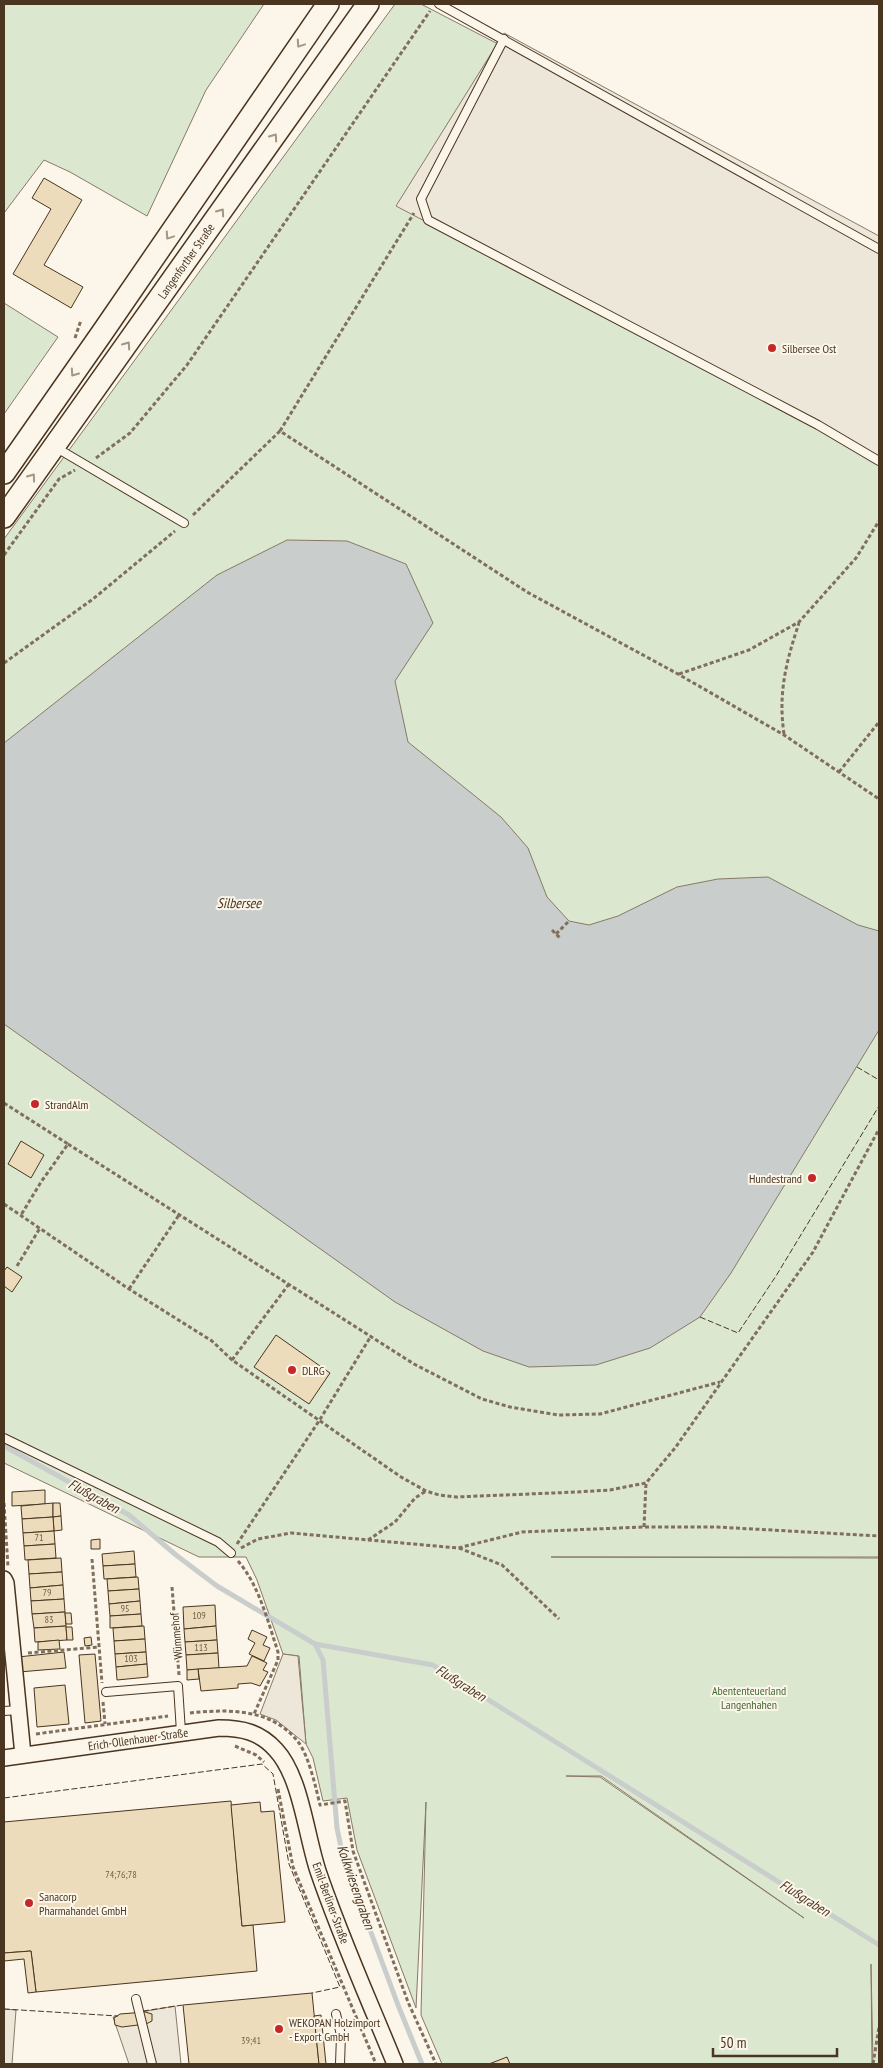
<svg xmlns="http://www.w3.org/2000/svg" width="883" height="2068" font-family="'PT Sans Narrow',sans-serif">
	<rect width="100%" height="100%" fill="#fbf6e9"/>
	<g fill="#dce7d0" stroke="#887966" fill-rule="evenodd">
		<polygon points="4,4 264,4 206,90 147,216 70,172 44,160 4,213"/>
		<path d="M395,4H421L879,242V1557H551L879,1558V2064H873L871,1964L872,2064H442L421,2015L426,1802L416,2008L357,1850L347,1798L323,1801L313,1758L306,1744L299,1656L283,1654L257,1580L246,1557H199L4,1463V539ZM566,1776H601L804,1918L600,1777Z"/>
		<polygon points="4,303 58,337 4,414"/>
	</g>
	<g fill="#ede7d9" stroke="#887966">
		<polygon points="504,33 879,236 879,460 396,206"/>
		<polygon points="283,1654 298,1656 306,1744 276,1720 260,1714"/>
		<polygon points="175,2006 181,2064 129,2064 113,2017"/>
		<polygon points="4,2009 16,2010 12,2064 4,2064"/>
	</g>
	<polygon fill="#c9cecd" stroke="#887966" points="287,540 347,541 406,564 433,623 395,681 408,742 501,817 528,848 547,897 569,921 589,925 618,916 677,887 718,879 768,877 858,925 879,931 879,1030 731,1273 700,1317 650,1348 596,1365 529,1367 483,1351 395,1302 4,1024 4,743 217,575"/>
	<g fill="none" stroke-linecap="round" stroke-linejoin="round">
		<g stroke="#c9cecd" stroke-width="5">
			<polyline points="4,1446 129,1515 176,1555 217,1586 315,1644 433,1665 879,1945"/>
			<polyline points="315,1644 323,1660 337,1828 343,1857 398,2005 422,2064"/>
		</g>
	</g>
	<g fill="#ecdcbc" stroke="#4a3520">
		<polygon points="44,178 82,200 44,265 83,287 71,308 13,274 51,209 32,198"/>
		<polygon points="21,1141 44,1155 31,1178 8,1164"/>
		<polygon points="7,1267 22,1277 12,1292 4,1286 4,1271"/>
		<polygon points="276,1335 330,1373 309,1404 254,1367"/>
		<polygon points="45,1490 45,1504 12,1506 12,1492"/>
		<polygon points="53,1503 53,1517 22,1519 21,1506"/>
		<polygon points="53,1503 60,1503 61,1516 53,1517"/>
		<polygon points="61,1516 62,1530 54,1531 53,1517"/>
		<polygon points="53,1517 54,1531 23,1533 22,1519"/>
		<polygon points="54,1531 55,1544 24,1546 23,1533"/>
		<polygon points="100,1539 100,1549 91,1549 91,1540"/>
		<polygon points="55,1544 56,1558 25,1560 24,1546"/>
		<polygon points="134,1551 135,1564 103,1566 102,1554"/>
		<polygon points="61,1558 62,1572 29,1574 28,1560"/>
		<polygon points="135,1564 136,1577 104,1579 103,1566"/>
		<polygon points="62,1572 63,1585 30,1588 29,1574"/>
		<polygon points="138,1577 139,1589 108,1591 107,1579"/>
		<polygon points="63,1585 64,1599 31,1601 30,1588"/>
		<polygon points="139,1589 140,1601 109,1604 108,1591"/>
		<polygon points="64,1599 65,1612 32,1614 31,1601"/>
		<polygon points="140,1601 141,1614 110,1616 109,1604"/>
		<polygon points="215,1605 216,1626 184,1629 183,1607"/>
		<polygon points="65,1612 66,1626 34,1628 32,1614"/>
		<polygon points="65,1613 71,1613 72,1624 66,1624"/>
		<polygon points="141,1614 142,1626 110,1628 110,1616"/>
		<polygon points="66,1626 67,1640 35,1642 34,1628"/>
		<polygon points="144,1626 145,1639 114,1641 113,1628"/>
		<polygon points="216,1626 217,1640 185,1642 184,1629"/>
		<polygon points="66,1627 72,1627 73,1640 67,1640"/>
		<polygon points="252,1630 267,1637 263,1645 270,1648 264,1661 249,1654 255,1643 248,1639"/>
		<polygon points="91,1637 92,1645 85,1646 84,1638"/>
		<polygon points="145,1639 146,1652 115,1654 114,1641"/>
		<polygon points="59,1640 60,1649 38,1650 38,1642"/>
		<polygon points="217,1640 218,1653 186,1655 185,1642"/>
		<polygon points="64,1652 66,1668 19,1672 18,1657"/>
		<polygon points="146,1652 147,1664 116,1667 115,1654"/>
		<polygon points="218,1653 219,1668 187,1670 186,1655"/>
		<polygon points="95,1654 101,1721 85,1723 79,1655"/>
		<polygon points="252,1656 267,1663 263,1670 268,1672 260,1686 251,1683 238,1684 238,1688 201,1691 198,1669 247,1666"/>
		<polygon points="147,1664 148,1677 117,1680 116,1667"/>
		<polygon points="198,1669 199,1679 187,1680 187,1670"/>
		<polygon points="65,1685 69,1724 37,1727 34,1688"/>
		<polygon points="231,1801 242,1926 253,1925 257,1971 36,1992 31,1951 4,1953 4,1822"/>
		<polygon points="260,1802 261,1812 274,1811 285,1922 242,1926 231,1805"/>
		<polygon points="31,1951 36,1992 28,1993 24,1959 4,1961 4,1953"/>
		<polygon points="312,1993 319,2064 189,2064 183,2005"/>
		<polygon points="145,2012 152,2014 152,2021 146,2024 122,2027 115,2025 114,2018 120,2014"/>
		<polygon points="321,2015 326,2064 319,2064 314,2016"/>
		<polygon points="507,2057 510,2064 489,2064"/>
	</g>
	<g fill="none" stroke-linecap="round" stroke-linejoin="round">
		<g stroke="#4a3520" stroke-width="10">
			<g id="service">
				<polyline points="439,4 879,249"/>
				<polyline points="504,39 421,199 428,220 818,425 879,461"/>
				<polyline points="55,447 184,523"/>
				<polyline points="4,1438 218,1542 231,1553"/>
				<polyline points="106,1692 178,1686 181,1732"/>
				<polyline points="4,1711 19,1710"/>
				<polyline points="136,1999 152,2064"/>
				<polyline points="336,2014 341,2035 340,2064"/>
			</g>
		</g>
		<g stroke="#4a3520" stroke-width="18">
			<g id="minor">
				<polyline points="4,1579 6,1583 23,1755"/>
				<path d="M4,1758L219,1728C242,1728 260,1732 276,1750C301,1777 306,1835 318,1871C340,1936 369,2000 395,2064"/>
			</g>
		</g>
		<g stroke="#4a3520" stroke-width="24">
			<g id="secondary">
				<polyline points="4,473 102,333 328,4"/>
				<polyline points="4,517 368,4"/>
			</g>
		</g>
		<g stroke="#7f6f5c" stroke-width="3" stroke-dasharray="4 2.5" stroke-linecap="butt">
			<polyline points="75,338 81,320"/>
			<polyline points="280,431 414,213"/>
			<polyline points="96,458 130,433 187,365 430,11"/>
			<polyline points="193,515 280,431 527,592 678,674 784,735 879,799"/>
			<polyline points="4,555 59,479 75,470"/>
			<polyline points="4,663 93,599 175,531"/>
			<polyline points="679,674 749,650 799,622 856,558 879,521"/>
			<path d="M784,734C778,693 786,662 799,623"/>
			<polyline points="839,772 879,722"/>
			<polyline points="552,930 560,938"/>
			<polyline points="556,934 569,921"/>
			<polyline points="4,1103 68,1144 41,1182 21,1215"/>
			<polyline points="68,1144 414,1364 482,1399 510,1407 558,1415 600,1414 720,1382"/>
			<polyline points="4,1204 129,1289 212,1341 232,1360 401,1477 426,1491 439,1495 456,1497 577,1492 610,1490 646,1483 675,1448 813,1252 879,1129"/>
			<polyline points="17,1266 40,1228"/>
			<polyline points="129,1289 179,1215"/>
			<polyline points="232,1360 289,1284"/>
			<polyline points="4,1503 8,1567"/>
			<polyline points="644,1527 646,1483"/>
			<polyline points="368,1540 395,1522 415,1498 426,1491"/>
			<polyline points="237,1544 319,1421 371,1336"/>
			<polyline points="241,1548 258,1539 291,1533 458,1548 522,1532 644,1527 717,1527 879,1536"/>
			<polyline points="459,1548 502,1565 559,1619"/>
			<polyline points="92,1559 102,1683"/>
			<path d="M238,1561C259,1585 268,1622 278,1652V1660L254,1714"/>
			<polyline points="172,1587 179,1675"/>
			<polyline points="28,1653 99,1647"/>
			<polyline points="103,1702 105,1724"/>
			<path d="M190,1713C228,1709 273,1708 299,1743C309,1757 316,1788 320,1805L345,1801L353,1851L408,2002L436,2064"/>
			<polyline points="36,1734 168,1716"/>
			<polyline points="235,1746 256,1755 264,1762"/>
			<polyline points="278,1789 293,1867 376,2064"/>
			<polyline points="873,2064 879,2027"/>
		</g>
		<use href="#service" stroke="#fbf6e9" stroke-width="8"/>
		<use href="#minor" stroke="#fbf6e9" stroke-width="15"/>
		<use href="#secondary" stroke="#fbf6e9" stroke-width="21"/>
		<g stroke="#4a3520" stroke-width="1" stroke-dasharray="6 2.5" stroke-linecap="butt">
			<polyline points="857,1067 879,1080"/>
			<polyline points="700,1317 738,1333 776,1276 879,1106"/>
			<polyline points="4,1798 262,1764 273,1774 289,1864 340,1987 312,1993"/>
			<polyline points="4,2009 118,2016"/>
			<polyline points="143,2011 183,2005"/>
		</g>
	</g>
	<defs><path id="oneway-chevron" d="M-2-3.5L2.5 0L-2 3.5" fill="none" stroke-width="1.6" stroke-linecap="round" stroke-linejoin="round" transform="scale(1.25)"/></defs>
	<g stroke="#a29684">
		<use href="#oneway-chevron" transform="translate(300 44) rotate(124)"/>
		<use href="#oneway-chevron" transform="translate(274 137) rotate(-55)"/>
		<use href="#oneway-chevron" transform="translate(221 212) rotate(-55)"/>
		<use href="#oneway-chevron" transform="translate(169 236) rotate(124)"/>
		<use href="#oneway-chevron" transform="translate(127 345) rotate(-55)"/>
		<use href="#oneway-chevron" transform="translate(74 373) rotate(125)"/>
		<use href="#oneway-chevron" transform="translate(32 477) rotate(-54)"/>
	</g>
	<g fill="#c62828" stroke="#fbf6e9" stroke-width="2">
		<circle cx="772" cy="348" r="5"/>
		<circle cx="35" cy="1104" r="5"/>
		<circle cx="812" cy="1178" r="5"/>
		<circle cx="292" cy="1370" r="5"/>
		<circle cx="29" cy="1903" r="5"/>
		<circle cx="279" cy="2029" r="5"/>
	</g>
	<g text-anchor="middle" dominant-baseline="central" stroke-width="4" stroke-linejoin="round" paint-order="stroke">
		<g font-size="10" fill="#725f47">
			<text x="39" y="1537">71</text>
			<text x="47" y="1592">79</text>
			<text x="125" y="1608">95</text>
			<text x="199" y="1615">109</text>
			<text x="49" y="1619">83</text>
			<text x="201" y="1647">113</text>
			<text x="131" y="1658">103</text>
			<text x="121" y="1874">74;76;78</text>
			<text x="251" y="2040">39;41</text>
		</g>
		<g font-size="12" fill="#4a3520" stroke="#fbf6e9">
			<text transform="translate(186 261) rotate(-55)">Langenforther Straße</text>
			<text transform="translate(176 1636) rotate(-95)">Wümmehof</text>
			<text transform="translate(138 1739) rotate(-8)">Erich-Ollenhauer-Straße</text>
			<text transform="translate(331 1903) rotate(70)">Emil-Berliner-Straße</text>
		</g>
		<g font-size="12" fill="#4a3520" stroke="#fbf6e9" text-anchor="start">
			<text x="782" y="348">Silbersee Ost</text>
			<text x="45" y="1104">StrandAlm</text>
			<text x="802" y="1178" text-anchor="end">Hundestrand</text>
			<text x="302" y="1370">DLRG</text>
			<text x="39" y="1896">Sanacorp<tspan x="39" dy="14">Pharmahandel GmbH</tspan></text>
			<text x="289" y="2022">WEKOPAN Holzimport<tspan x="289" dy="14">- Export GmbH</tspan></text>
		</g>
		<g font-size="12" fill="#436837" stroke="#fbf6e9">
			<text x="749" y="1690">Abententeuerland<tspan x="749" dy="14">Langenhahen</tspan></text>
		</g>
		<g font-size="14" font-style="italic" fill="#4a3520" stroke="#fbf6e9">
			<text x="239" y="903">Silbersee</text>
			<text transform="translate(94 1496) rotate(29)">Flußgraben</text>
			<text transform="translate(461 1683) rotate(32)">Flußgraben</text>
			<text transform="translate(356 1887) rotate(71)">Kolkwiesengraben</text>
			<text transform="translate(805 1898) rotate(32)">Flußgraben</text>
		</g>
	</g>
	<rect width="883" height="2068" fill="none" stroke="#4a3520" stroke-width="10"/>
	<path d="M713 2048v8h124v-8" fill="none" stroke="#4a3520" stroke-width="2.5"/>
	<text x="720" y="2048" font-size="15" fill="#4a3520" stroke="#fbf6e9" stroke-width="4" paint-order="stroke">50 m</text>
</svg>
